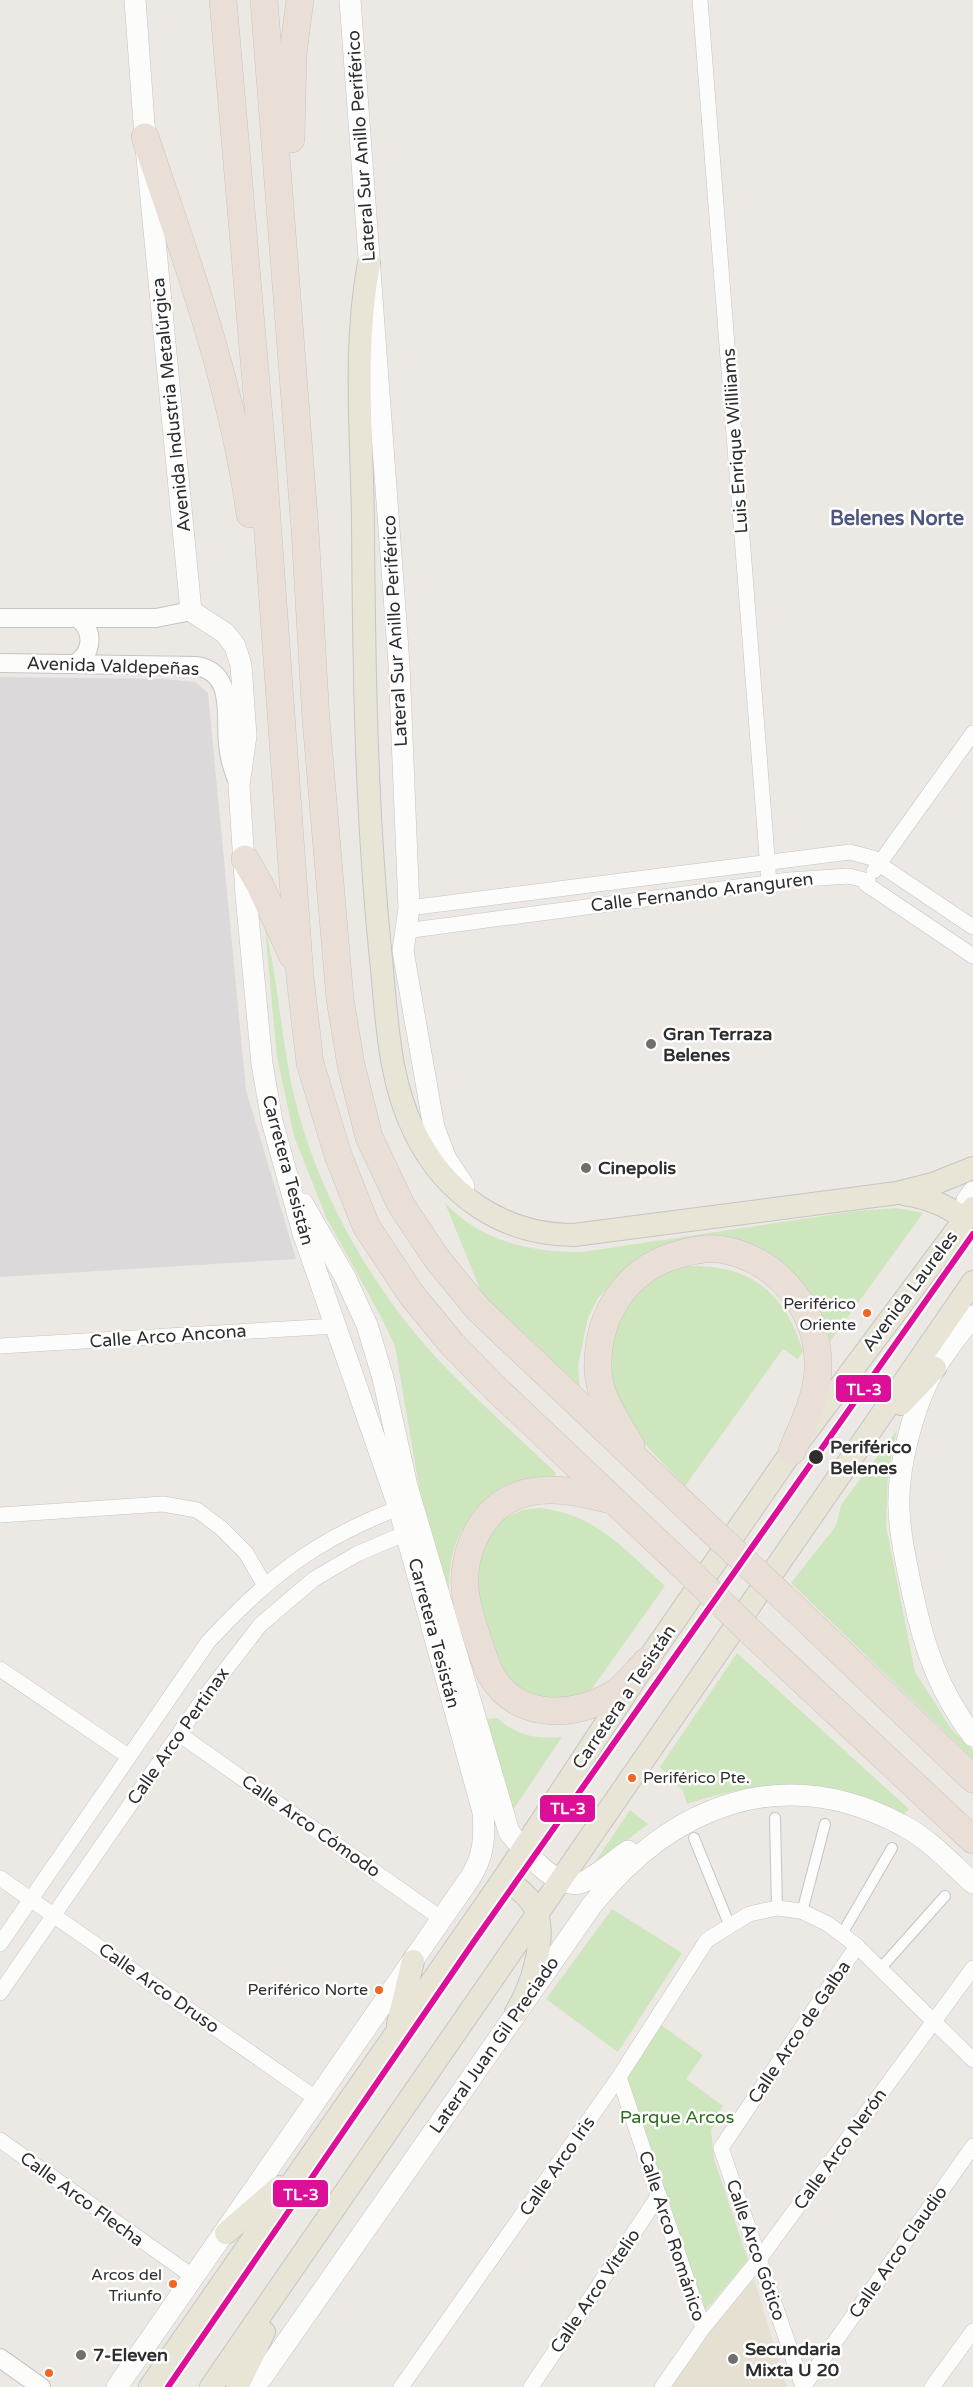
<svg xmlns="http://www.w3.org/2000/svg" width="973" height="2387" font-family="'Varela Round',sans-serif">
	<rect width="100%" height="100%" fill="#ece8e4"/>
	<polygon fill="#dcd9db" points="0,677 165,679 195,682 208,693 246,1090 296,1259 0,1277"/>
	<polygon fill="#e6e0d3" points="754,2279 787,2387 668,2387 707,2331"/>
	<g fill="#cee6be">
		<path d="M265,928C280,987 281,1048 297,1107C318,1188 362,1268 414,1332C456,1383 508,1427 556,1473L554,1481C536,1489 486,1506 473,1517C453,1534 449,1566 449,1590L420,1493L395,1346L380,1315L326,1217L294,1136L277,1057Z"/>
		<path d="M445,1203C482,1242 530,1252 582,1252L856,1211L897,1208L923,1213L824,1350L770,1260L651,1253L629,1266L598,1298L588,1318L578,1365L580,1397L482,1294Z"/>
		<path d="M688,1266C751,1264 785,1293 803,1351L798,1359L783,1349L685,1486L633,1432L605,1367L618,1314L647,1283L665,1272Z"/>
		<polygon points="897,1430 888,1473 886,1526 915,1672 952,1730 973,1750 973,1759 791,1583 836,1526 841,1505"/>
		<path d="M540,1508C596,1514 625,1550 665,1586L591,1690L570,1698L550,1700L517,1689L492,1660L472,1571L490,1533L505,1518L522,1510Z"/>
		<path d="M737,1653L909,1809L904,1814C834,1776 760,1780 687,1804L683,1791L660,1767Z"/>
		<path d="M497,1718C517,1736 536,1739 562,1737L511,1813L485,1719Z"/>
		<polygon points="630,1810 648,1824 591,1868"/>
		<polygon points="612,1909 682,1953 618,2052 546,1999"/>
		<polygon points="661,2025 703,2055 686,2079 723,2106 711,2130 714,2159 748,2260 704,2312 665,2190 626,2080"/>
	</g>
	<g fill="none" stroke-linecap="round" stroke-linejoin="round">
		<g stroke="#c5c4c5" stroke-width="12">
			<g id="pedestrian">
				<polyline points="775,1818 777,1908"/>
				<polyline points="694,1838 729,1924"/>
				<polyline points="802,1912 825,1824"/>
				<polyline points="842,1934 892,1848"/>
				<polyline points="880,1969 945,1896"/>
			</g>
		</g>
		<g stroke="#c5c4c5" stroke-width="16">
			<g id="minor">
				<polyline points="700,0 769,882"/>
				<polyline points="874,871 973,733"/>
				<polyline points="409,908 850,852 876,859 879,864 973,927"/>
				<polyline points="405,931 789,880 849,876 868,881 866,884 973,956"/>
				<polyline points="0,1346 336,1326"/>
				<polyline points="0,1515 163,1504 197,1510 221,1528 246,1553 264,1584"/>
				<polyline points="0,1669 128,1756"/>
				<polyline points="179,1734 442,1919"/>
				<polyline points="0,1878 317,2099"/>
				<path d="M0,1944L208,1642C267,1578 316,1539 399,1508"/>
				<polyline points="0,1993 203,1699 260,1625 314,1579 357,1554 406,1533"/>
				<polyline points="619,2077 703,2328"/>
				<polyline points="0,2140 195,2278"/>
				<polyline points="401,2387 619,2077 707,1940 749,1914 777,1908 801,1911 828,1924 857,1946 973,2060"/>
				<polyline points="531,2387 659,2195"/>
				<polyline points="662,2387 703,2328 760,2258 973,1968"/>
				<polyline points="803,2387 721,2148 857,1946"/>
				<polyline points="803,2387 973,2146"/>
				<polyline points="932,2387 973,2331"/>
			</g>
		</g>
		<g stroke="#c5c4c5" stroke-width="20">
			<g id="tertiary">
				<polyline points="0,618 156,618 191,611"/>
				<path d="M0,663L196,666C235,672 225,716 228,744C229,759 234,772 239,785"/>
				<path d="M75,664C92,653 95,633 79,619"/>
				<polyline points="0,2358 41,2387"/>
			</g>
		</g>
		<g stroke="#c5c4c5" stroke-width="22">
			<g id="secondary">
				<polyline points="350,0 399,664 409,908 403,951 434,1128 446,1159 464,1186"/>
				<path d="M303,1204L345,1277L367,1325L383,1378L407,1486L509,1832C523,1849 554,1889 580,1883C592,1880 616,1859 628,1851"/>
				<polyline points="965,1218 967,1200 973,1192"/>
				<path d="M973,1316C960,1333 946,1350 935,1368C914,1404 897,1467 899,1509C900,1537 907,1567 913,1595C924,1648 940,1693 973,1736"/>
				<path d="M117,2387L470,1878C484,1856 485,1837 483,1812L399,1508L303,1233L272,1121L262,1064L246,895L239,785L246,736L241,665L235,646L225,633L191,611L145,137L135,0"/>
				<path d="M252,2387L263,2376L592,1905C672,1805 783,1761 902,1825C928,1838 951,1863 973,1883"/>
			</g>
		</g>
		<g stroke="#c6c5c4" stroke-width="24">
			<g id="primary">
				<path d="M369,263C353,348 362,436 363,522C364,668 366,813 381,959C387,1018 388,1079 415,1133C446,1196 504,1235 574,1235L897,1193L933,1184L973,1168"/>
				<path d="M904,1194C932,1198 951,1208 973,1225"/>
				<polyline points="901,1404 935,1368"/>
				<path d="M504,1878C515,1886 531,1897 536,1911C547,1940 531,1988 516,2012"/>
				<polyline points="398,2024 413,1961"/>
				<polyline points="226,2233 279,2187"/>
				<polyline points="150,2387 504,1878 647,1661 792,1451 973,1208"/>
				<polyline points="211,2387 973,1282"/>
				<polyline points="237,2387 264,2332"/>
			</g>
		</g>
		<g stroke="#c6c5c4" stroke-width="28">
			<g id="motorway">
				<polyline points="223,0 263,464 300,977 310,1063 338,1155 366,1226 411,1294 452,1344 495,1388 682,1565"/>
				<polyline points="264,0 305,530 316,720 340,999 351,1065 369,1137 401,1205 437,1259 478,1309 709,1528"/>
				<path d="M145,137C187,261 232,384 250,514"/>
				<polyline points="291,139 293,54 300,0"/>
				<polyline points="245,859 260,885 292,955"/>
				<path d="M631,1446C618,1423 599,1397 598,1371C596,1316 626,1268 680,1254C694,1250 710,1247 725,1250C781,1262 820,1313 818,1369C817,1398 803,1424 792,1451"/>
				<path d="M611,1500C582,1493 552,1485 522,1494C480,1506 459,1557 466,1597C468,1611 473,1624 477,1637C481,1649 485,1663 491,1675C517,1721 576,1718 615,1693C627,1685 637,1671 647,1661"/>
				<polyline points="783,1597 973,1779"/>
				<polyline points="755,1636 973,1840"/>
			</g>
		</g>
		<use href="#pedestrian" stroke="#fcfcfb" stroke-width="10"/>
		<use href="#minor" stroke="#fcfcfb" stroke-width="15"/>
		<use href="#tertiary" stroke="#fcfcfb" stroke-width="18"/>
		<use href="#secondary" stroke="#fcfcfb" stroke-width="21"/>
		<use href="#primary" stroke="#e8e4d6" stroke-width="22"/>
		<use href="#motorway" stroke="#eadfd6" stroke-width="27"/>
		<g stroke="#c6c5c4" stroke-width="28" stroke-linecap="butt">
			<g id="motorway-bridge">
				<polyline points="709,1528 783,1597"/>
				<polyline points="682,1565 755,1636"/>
			</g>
		</g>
		<use href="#motorway-bridge" stroke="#eadfd6" stroke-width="27"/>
		<g stroke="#fff" stroke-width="10">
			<polyline id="metro-1" points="168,2387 475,1940 973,1234"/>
		</g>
		<use href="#metro-1" stroke="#dd0e98" stroke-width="6"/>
	</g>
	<g fill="#706f6e" stroke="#fff" stroke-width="2">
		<circle cx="651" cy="1044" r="6"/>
		<circle cx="586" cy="1168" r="6"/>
		<circle cx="81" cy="2355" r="6"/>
		<circle cx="733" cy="2359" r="6"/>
	</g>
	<g fill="#f26522" stroke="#fff" stroke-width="2">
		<circle cx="867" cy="1313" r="5"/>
		<circle cx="632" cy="1778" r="5"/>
		<circle cx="379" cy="1990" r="5"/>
		<circle cx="173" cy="2284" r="5"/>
		<circle cx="49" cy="2373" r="5"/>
	</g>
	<circle fill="#2e2e2e" stroke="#fff" stroke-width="2" cx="816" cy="1457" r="8"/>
	<g text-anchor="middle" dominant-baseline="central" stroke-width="5" stroke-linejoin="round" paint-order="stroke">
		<g font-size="16" fill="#2e2e2e" stroke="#fff" text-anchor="end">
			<text x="856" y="1304">Periférico<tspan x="856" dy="21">Oriente</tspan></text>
			<text x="643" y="1778" text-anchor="start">Periférico Pte.</text>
			<text x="368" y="1990">Periférico Norte</text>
			<text x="162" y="2275">Arcos del<tspan x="162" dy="21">Triunfo</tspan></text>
		</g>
		<g font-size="18" fill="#2e2e2e" stroke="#fff">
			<text transform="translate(361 146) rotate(-94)">Lateral Sur Anillo Periférico</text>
			<text transform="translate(171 405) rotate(-96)">Avenida Industria Metalúrgica</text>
			<text transform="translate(735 441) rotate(-94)">Luis Enrique Williiams</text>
			<text transform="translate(395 631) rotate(-93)">Lateral Sur Anillo Periférico</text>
			<text transform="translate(113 666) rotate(2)">Avenida Valdepeñas</text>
			<text transform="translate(702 892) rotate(-7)">Calle Fernando Aranguren</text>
			<text transform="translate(288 1170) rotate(75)">Carretera Tesistán</text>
			<text transform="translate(910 1291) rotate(-53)">Avenida Laureles</text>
			<text transform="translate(168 1336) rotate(-4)">Calle Arco Ancona</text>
			<text transform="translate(434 1633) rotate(75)">Carretera Tesistán</text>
			<text transform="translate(624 1697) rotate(-56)">Carretera a Tesistán</text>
			<text transform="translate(178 1736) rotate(-55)">Calle Arco Pertinax</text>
			<text transform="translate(311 1826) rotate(35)">Calle Arco Cómodo</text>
			<text transform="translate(159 1988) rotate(35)">Calle Arco Druso</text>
			<text transform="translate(799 2032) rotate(-56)">Calle Arco de Galba</text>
			<text transform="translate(494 2045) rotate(-55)">Lateral Juan Gil Preciado</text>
			<text transform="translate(840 2149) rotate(-54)">Calle Arco Nerón</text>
			<text transform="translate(557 2166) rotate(-55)">Calle Arco Iris</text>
			<text transform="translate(82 2199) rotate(36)">Calle Arco Flecha</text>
			<text transform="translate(672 2236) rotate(72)">Calle Arco Románico</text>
			<text transform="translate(756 2250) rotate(71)">Calle Arco Gótico</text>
			<text transform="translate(898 2252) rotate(-55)">Calle Arco Claudio</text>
			<text transform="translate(595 2291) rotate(-56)">Calle Arco Vitelio</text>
		</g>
		<g font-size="18" font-weight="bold" fill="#2e2e2e" stroke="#fff" text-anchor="start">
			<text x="663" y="1034">Gran Terraza<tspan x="663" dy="21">Belenes</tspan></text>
			<text x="598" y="1168">Cinepolis</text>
			<text x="745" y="2349">Secundaria<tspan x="745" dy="21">Mixta U 20</tspan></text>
			<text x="93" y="2355">7-Eleven</text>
		</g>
		<g font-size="18" font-weight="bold" fill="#2e2e2e" stroke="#fff" text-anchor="start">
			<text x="830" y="1447">Periférico<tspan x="830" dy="21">Belenes</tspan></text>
		</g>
		<g font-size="18" fill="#2c6e1b" stroke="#fff">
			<text x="677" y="2117">Parque Arcos</text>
		</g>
		<g font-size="20" font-weight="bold" fill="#4d5680" stroke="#fff">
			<text x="897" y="519">Belenes Norte</text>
		</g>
	</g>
	<g stroke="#fff" stroke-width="2">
		<rect x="835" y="1374" width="57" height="29" rx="6" fill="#dd0e98"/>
		<rect x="539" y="1794" width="57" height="29" rx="6" fill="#dd0e98"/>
		<rect x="272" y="2179" width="57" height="29" rx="6" fill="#dd0e98"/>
	</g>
	<g font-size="16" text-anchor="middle" font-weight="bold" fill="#fff">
		<text x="864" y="1395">TL-3</text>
		<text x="568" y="1814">TL-3</text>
		<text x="301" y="2200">TL-3</text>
	</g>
</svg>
